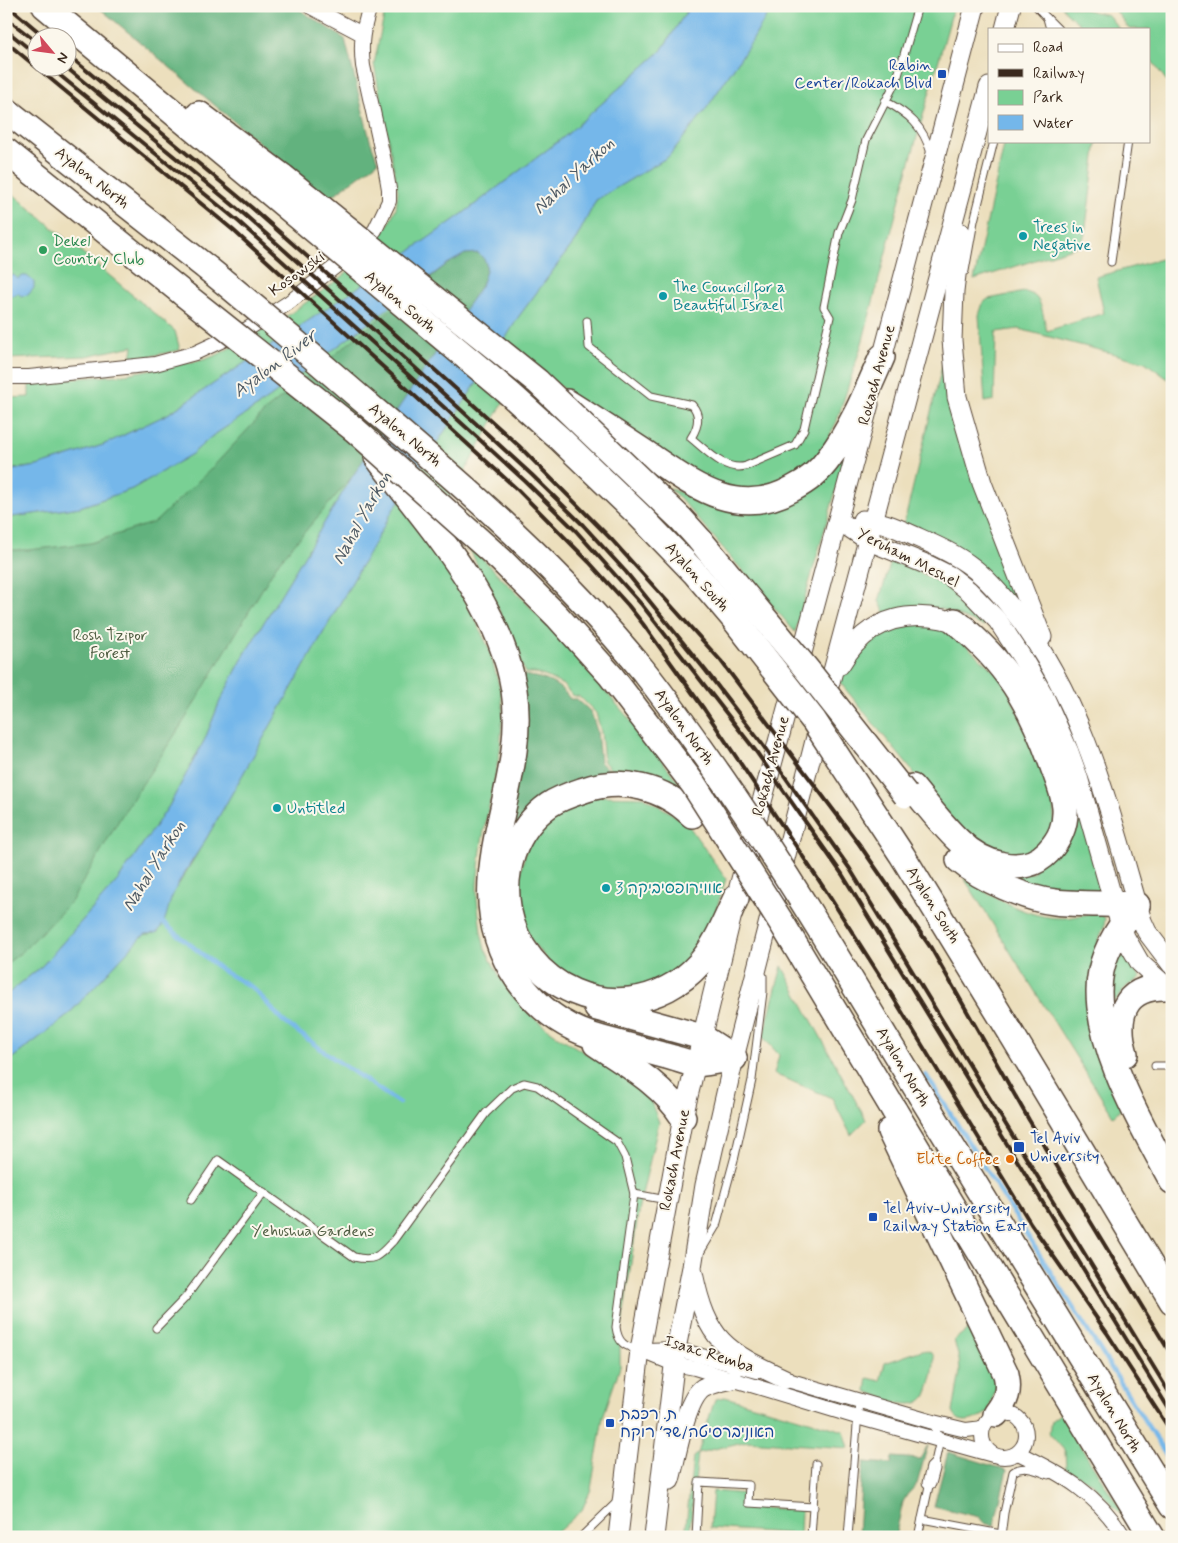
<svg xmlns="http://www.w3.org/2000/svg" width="1178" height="1543" font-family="Mynerve,'Playpen Sans Hebrew',sans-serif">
	<rect width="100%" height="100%" fill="#fbf7ec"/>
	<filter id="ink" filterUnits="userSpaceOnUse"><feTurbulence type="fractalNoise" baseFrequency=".02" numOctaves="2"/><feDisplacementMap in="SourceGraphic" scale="10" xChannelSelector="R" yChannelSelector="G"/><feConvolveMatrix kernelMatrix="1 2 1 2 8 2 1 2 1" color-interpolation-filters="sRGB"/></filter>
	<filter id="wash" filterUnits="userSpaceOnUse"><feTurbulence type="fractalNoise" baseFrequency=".0096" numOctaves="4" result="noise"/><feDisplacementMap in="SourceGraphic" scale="20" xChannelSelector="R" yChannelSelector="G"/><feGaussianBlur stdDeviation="1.12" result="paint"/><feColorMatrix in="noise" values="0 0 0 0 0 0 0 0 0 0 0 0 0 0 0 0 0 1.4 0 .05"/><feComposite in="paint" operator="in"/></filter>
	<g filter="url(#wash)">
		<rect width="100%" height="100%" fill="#ecdfbd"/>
		<g fill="#79d094" stroke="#5a7d59">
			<polygon points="386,6 690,6 661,51 564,137 461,215 356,289 168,414 103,445 37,466 6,470 6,398 29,397 29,382 120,375 203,360 217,355 287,316 343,276 378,240 388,225 396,208 398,191 374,64"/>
			<polygon points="772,6 954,6 904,183 863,340 837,421 824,447 809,465 791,479 754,491 718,486 577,400 527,360 425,543 442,561 471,610 489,649 501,692 503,710 500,751 482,841 477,884 477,899 481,932 485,949 501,979 529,1014 553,1033 614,1071 648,1095 659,1122 639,1207 620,1340 620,1367 603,1417 591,1489 582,1510 552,1537 6,1537 6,1063 66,1017 140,938 146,934 151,934 166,911 174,892 206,839 393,510 504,341 519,316 575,241 596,200 668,157 704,112 752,41"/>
			<polygon points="1062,6 1069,6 1108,15 1119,29 1085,29 1066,12"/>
			<polygon points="1124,6 1172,6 1172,85 1169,84 1149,57 1149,29 1129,29 1116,11"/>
			<polygon points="1005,141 1097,141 1085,234 1082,242 1078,246 974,280"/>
			<polygon points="6,188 175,331 180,350 131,360 133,346 87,356 6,359"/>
			<path d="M1172,256V382L1145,362L1019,329L996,332L994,400L985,402L979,315L983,303L988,299L1024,292C1044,294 1042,316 1047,331L1104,313L1096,277Z"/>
			<polygon points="447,264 481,286 352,477 246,652 220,701 205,739 169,806 118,880 42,966 6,995 6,518 80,507 132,489 192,454 211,437 261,404"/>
			<polygon points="943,362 949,363 1027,610 904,524"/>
			<polygon points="853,431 795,632 680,498 668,488 717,505 744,511"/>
			<polygon points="467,543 552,629 594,678 637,728 696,805 616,775 604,762 601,732 596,713 580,697 572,695 563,685 547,677 535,673 525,673 489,586 479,569"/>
			<path d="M891,561C932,576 954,590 988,618L983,626L942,609L922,607L887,617L879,601Z"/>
			<path d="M915,624L946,627L1003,679L1052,787L1055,828L1031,852L1010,857L982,847L955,823L838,680C861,647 877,633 915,624Z"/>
			<polygon points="1073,781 1093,857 1101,894 1035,890 1003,871 1033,873"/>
			<polygon points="598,796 644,797 686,822 726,879 709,932 681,968 644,987 594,988 555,969 528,937 516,890 528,842 555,813"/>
			<path d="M964,878C993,897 1028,919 1064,918C1075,917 1087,914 1098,912L1105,918L1104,927L1098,941L1122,1108L1113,1116Z"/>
			<polygon points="1119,944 1127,961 1141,978 1127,986 1111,1006 1109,982"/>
			<polygon points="782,966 866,1120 851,1135 832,1098 774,1074 779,1055 763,1037"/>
			<path d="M976,1323L1001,1373L988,1412C978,1419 959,1428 953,1412L960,1372L959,1359L954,1340Z"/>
			<path d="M922,1350C926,1351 930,1351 933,1355C937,1361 929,1391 925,1397C922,1401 916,1404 911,1404C897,1405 879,1396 866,1391L868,1378L880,1381L885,1363Z"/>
			<polygon points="725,1397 844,1431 849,1448 747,1441 698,1453 689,1537 685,1537 693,1457 698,1453 715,1399"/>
			<polygon points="1060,1414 1130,1524 1092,1483 1066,1469 1065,1451 1049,1433 1051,1421"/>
			<polygon points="713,1491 745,1494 744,1507 801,1510 800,1534 710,1528"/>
		</g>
		<g fill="#62b27e" stroke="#4e6e4e">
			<polygon points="97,6 294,6 345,39 370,140 378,162 327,200"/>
			<path d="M478,253C492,264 485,272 481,286L352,477L277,564L184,721L122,815L71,902L23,951L6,964V550H28L91,543L155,522L210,470L266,410L447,264L465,254Z"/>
			<path d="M522,675C541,677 559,682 570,699H577L591,712L597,731L600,762L614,775L506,833Z"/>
			<polygon points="928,1445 917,1484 907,1495 903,1502 895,1537 858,1537 861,1482 864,1462 891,1464 892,1457 920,1459"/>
			<polygon points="948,1452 1007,1470 994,1526 984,1523 979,1517 934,1506"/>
		</g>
		<g fill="#74b7ea" stroke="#587084">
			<path d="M690,6H772L752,41L704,112L668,157L596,200L575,241L519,316L504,341L393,510L206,839C195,857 182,875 173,894C167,908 167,922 157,933L146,934L140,938L66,1017L6,1063V995L42,966L118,880L169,806L205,739L220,701L246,652L352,477L481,286C485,272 492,264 478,253L465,254L447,264L261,404L211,437L192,454L132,489L80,507L6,518V471L37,466L103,445L168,414L356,289L461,215L564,137L661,51Z"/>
			<polygon points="14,275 18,279 20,276 27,276 34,282 34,288 28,295 21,296 18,293 16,295 9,296 6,294 6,277"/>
		</g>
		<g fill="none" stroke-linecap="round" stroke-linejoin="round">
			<g stroke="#74b7ea" stroke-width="4.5">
				<polyline points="161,921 223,971 253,988 283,1021 336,1060 399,1103"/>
				<polyline points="926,1075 1172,1464"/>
			</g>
		</g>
	</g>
	<g filter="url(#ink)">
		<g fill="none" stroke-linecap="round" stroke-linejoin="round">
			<g stroke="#564536" stroke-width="9">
				<g id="lane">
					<polyline points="1036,6 1047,18 1050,29"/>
					<polyline points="1047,18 1058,29"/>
					<path d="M885,101C909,114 923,126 931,153"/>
					<polyline points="1111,262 1128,141"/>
					<polyline points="965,271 974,221 994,141"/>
					<path d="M587,321L589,347L651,396L692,405C701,415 698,427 691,438C706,450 725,472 746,466L795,445L804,429L830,317L824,307L839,233L852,200L866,140L897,79L918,6"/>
					<polyline points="1155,1066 1172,1066"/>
					<polyline points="634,1194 667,1200"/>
					<path d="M191,1200L218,1160L354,1257C375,1262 379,1256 393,1241L486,1113L512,1088L524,1083L537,1086L617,1142L625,1157L634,1194L616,1327C618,1343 625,1347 640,1350"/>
					<polyline points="701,1251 716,1226 735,1156 752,1080 763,992 763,976"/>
					<polyline points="156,1328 185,1298 264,1192"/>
					<polyline points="929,1486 926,1483 930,1467 935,1462"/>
					<polyline points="922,1519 1001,1534"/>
					<polyline points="696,1535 723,1537"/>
					<polyline points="581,1537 617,1502"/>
					<polyline points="696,1537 699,1482 749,1485 748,1503 814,1507"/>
					<polyline points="811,1537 816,1464"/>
					<polyline points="848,1537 859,1401"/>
					<polyline points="918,1537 929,1486 932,1484 936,1469 935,1462 940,1440 933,1423"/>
					<path d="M1001,1537L1004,1513L1013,1472C1024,1464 1037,1471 1049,1475"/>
				</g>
			</g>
			<g stroke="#564536" stroke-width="16">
				<g id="street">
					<polyline points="309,6 362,34"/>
					<path d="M6,377H29L155,364L195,353L249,328L288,303L357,250L375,230L389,201V189L385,166L363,66C360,41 363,30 370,6"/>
					<polyline points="640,1350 674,1364 695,1368 857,1417 993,1455"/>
					<polyline points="646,1350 676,1349 757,1371"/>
					<polyline points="777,1377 933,1422 966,1430 983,1428"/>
					<circle cx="1004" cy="1435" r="22"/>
					<path d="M1018,1453C1062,1474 1098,1494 1124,1537"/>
				</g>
			</g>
			<g stroke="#564536" stroke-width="21">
				<g id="secondary">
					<polyline points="1005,29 1011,6"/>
					<polyline points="961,233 954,292 952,340 957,397 982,483 1042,637"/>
					<polyline points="879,370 975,6"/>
					<polyline points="838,520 869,541 928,565 950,576 969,591 998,621 1021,656 1043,694 1069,752 1078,777 1114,904 1125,937 1140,963 1172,992"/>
					<path d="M862,520C882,520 901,530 919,538C937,546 957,555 972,567C989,580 1003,597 1016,614C1085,703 1111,816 1142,921L1147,932L1172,965"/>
					<path d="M840,665C869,614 915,607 967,626"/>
					<path d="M693,1273C707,1341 725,1351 785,1379"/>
					<path d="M670,1480C676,1459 685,1400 703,1388C712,1383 723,1381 733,1379"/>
					<polyline points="618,1537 640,1350 683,1117 736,898 869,404"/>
					<polyline points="654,1537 676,1349 692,1267 705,1185 734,1058 829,686 989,87"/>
				</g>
			</g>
			<g stroke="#564536" stroke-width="28">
				<g id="highway">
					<polyline points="45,6 269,192"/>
					<polyline points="6,110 207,268"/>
					<polyline points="199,114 283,177"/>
					<polyline points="6,151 185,295"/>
					<path d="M567,402C594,419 620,436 647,454C692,484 736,520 792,489C806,482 820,471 829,458C852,428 867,391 882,357"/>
					<path d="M377,457C429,526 500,602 514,690C530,792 451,883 518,980C539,1010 568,1030 603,1039C625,1045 647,1051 670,1057C678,1059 689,1064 697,1064C709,1063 722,1060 734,1058"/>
					<path d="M912,787C927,805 942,825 959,841C982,864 1023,878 1048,852C1060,839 1066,826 1065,808C1064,793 1057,778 1052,764C1029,701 1007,664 955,621"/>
					<path d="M692,815C663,787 622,777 584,790C572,794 559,798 549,805C532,817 520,834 513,853C486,930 549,1009 630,1000C656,997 681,984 699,964C716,946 725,921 736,898"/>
					<path d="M959,860C981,879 1026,899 1055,902C1082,905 1110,903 1137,905"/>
					<path d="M1137,905C1121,925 1106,946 1101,971C1088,1035 1142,1126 1172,1181"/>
					<polyline points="597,1008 702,1037 734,1058"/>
					<polyline points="1011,1033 1172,1301"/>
					<path d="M596,1044C627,1065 662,1084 683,1117"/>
					<path d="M1125,1054C1115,1018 1122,987 1165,987"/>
					<polyline points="921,1096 1172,1506"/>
					<polyline points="894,1110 1152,1537"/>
					<path d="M890,1131L1006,1374C1010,1391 1006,1401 996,1414"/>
				</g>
			</g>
			<use href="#lane" stroke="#fff" stroke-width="7"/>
			<use href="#street" stroke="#fff" stroke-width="14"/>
			<use href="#secondary" stroke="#fff" stroke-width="19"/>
			<use href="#highway" stroke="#fff" stroke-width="25"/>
			<g stroke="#3b2a1e" stroke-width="4">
				<polyline points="8,6 46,38"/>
				<polyline points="6,18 38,43"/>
				<polyline points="6,30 38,56"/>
				<polyline points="6,42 233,230 518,490 589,562 628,605 643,624 704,709 824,888 882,979 1031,1224 1107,1333 1172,1433"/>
				<polyline points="68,55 251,207 394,333 519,446 612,540 721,661 859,844 931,948 1029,1120 1172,1356"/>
				<polyline points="51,68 239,222 467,428 526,482 576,531 642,605 755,750 842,874 1172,1414"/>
				<polyline points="67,68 245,215 387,342 532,475 583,525 626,572 706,671 762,744 850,869 1172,1397"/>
			</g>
			<g stroke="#564536" stroke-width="28" stroke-linecap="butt">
				<g id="highway-bridge">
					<polyline points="283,177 538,382 681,519 699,539 808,671 906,795"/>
					<polyline points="269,192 510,394 559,438 639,515 694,572 734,619 814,721 902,855 1011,1033"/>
					<path d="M207,268C263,313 317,361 372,408C468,489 563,572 642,669C667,700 689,732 711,763C787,871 853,984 921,1096"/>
					<polyline points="185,295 355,430 501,560 557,616 611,676 694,785 783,925 894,1110"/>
				</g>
			</g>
			<use href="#highway-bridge" stroke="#fff" stroke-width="25"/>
		</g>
	</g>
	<g fill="#1a4fb4" stroke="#fbf7ec" stroke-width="2">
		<rect x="937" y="69" width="10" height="10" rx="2.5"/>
		<rect x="1013" y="1141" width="12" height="12" rx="2.5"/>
		<rect x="868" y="1212" width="10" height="10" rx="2.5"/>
		<rect x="605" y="1418" width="10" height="10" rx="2.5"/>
	</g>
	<g fill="#0f9aa8" stroke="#fbf7ec" stroke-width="2">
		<circle cx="1023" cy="236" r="5"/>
		<circle cx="663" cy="296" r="5"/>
		<circle cx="277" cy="808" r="5"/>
		<circle cx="606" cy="888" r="5"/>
	</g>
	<circle fill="#2e9e5b" stroke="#fbf7ec" stroke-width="2" cx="43" cy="250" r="5"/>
	<circle fill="#e8710a" stroke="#fbf7ec" stroke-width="2" cx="1010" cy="1159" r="5"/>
	<g text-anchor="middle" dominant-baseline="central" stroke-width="4" stroke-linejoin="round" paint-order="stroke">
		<g font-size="16" fill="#164399" stroke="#fbf7ec" text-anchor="start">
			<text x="932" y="65" text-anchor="end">Rabin<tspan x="932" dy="18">Center/Rokach Blvd</tspan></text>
			<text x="1030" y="1138">Tel Aviv<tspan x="1030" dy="18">University</tspan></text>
			<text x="883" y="1208">Tel Aviv-University<tspan x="883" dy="18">Railway Station East</tspan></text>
			<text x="620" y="1414">ת. רכבת<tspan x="620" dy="18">האוניברסיטה/שד׳ רוקח</tspan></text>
		</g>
		<g font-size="16" fill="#3b2a1e" stroke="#fbf7ec">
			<text transform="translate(92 178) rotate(38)">Ayalon North</text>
			<text transform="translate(297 274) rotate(-36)">Kosowski</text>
			<text transform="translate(400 302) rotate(40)">Ayalon South</text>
			<text transform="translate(877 375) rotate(-75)">Rokach Avenue</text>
			<text transform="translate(405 435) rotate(40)">Ayalon North</text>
			<text transform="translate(908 558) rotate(27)">Yeruham Meshel</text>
			<text transform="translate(697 577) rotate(48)">Ayalon South</text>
			<text transform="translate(684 727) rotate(54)">Ayalon North</text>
			<text transform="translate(771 766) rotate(-75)">Rokach Avenue</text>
			<text transform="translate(933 905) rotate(58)">Ayalon South</text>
			<text transform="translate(903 1067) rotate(59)">Ayalon North</text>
			<text transform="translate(675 1160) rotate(-79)">Rokach Avenue</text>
			<text transform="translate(709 1354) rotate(17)">Isaac Remba</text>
			<text transform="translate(1114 1413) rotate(59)">Ayalon North</text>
		</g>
		<g font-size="16" fill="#0d838f" stroke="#fbf7ec" text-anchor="start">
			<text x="1033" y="227">Trees in<tspan x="1033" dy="18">Negative</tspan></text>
			<text x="673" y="287">The Council for a<tspan x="673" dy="18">Beautiful Israel</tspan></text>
			<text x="287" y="808">Untitled</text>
			<text x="616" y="888">אווירופסיביקה 3</text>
		</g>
		<g font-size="16" fill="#27864d" stroke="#fbf7ec" text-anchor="start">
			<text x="53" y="241">Dekel<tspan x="53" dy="18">Country Club</tspan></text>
		</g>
		<g font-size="16" fill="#4e5c41" stroke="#fbf7ec">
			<text x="110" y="635">Rosh Tzipor<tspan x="110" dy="18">Forest</tspan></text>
			<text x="313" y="1231">Yehushua Gardens</text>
		</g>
		<g font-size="16" fill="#c56008" stroke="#fbf7ec" text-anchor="end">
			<text x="1000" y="1159">Elite Coffee</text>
		</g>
		<g font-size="18" font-style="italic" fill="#4f5b65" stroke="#fbf7ec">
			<text transform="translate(574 176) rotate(-43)">Nahal Yarkon</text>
			<text transform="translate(275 364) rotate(-37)">Ayalon River</text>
			<text transform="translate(362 518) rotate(-61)">Nahal Yarkon</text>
			<text transform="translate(154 866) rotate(-58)">Nahal Yarkon</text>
		</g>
	</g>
	<rect width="1178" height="1543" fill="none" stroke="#fbf7ec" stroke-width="25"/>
	<rect x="988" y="28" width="162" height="115" fill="#fbf7ec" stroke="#aea59a"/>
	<rect x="998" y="44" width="25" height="8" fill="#ffffff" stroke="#aea59a"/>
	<text x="1033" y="52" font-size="15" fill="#3b2a1e">Road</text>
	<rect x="998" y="69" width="25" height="8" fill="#3b2a1e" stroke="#aea59a"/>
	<text x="1033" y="78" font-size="15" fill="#3b2a1e">Railway</text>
	<rect x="998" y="90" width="25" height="15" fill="#79d094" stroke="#aea59a"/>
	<text x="1033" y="102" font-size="15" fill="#3b2a1e">Park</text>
	<rect x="998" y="115" width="25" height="15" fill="#74b7ea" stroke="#aea59a"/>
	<text x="1033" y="128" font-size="15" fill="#3b2a1e">Water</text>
	<g transform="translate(52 52) rotate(119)"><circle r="24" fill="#fbf7ec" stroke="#aea59a"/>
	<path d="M0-4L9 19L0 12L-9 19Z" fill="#d1495b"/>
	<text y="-8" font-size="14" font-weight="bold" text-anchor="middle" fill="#3b2a1e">N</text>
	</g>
</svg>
